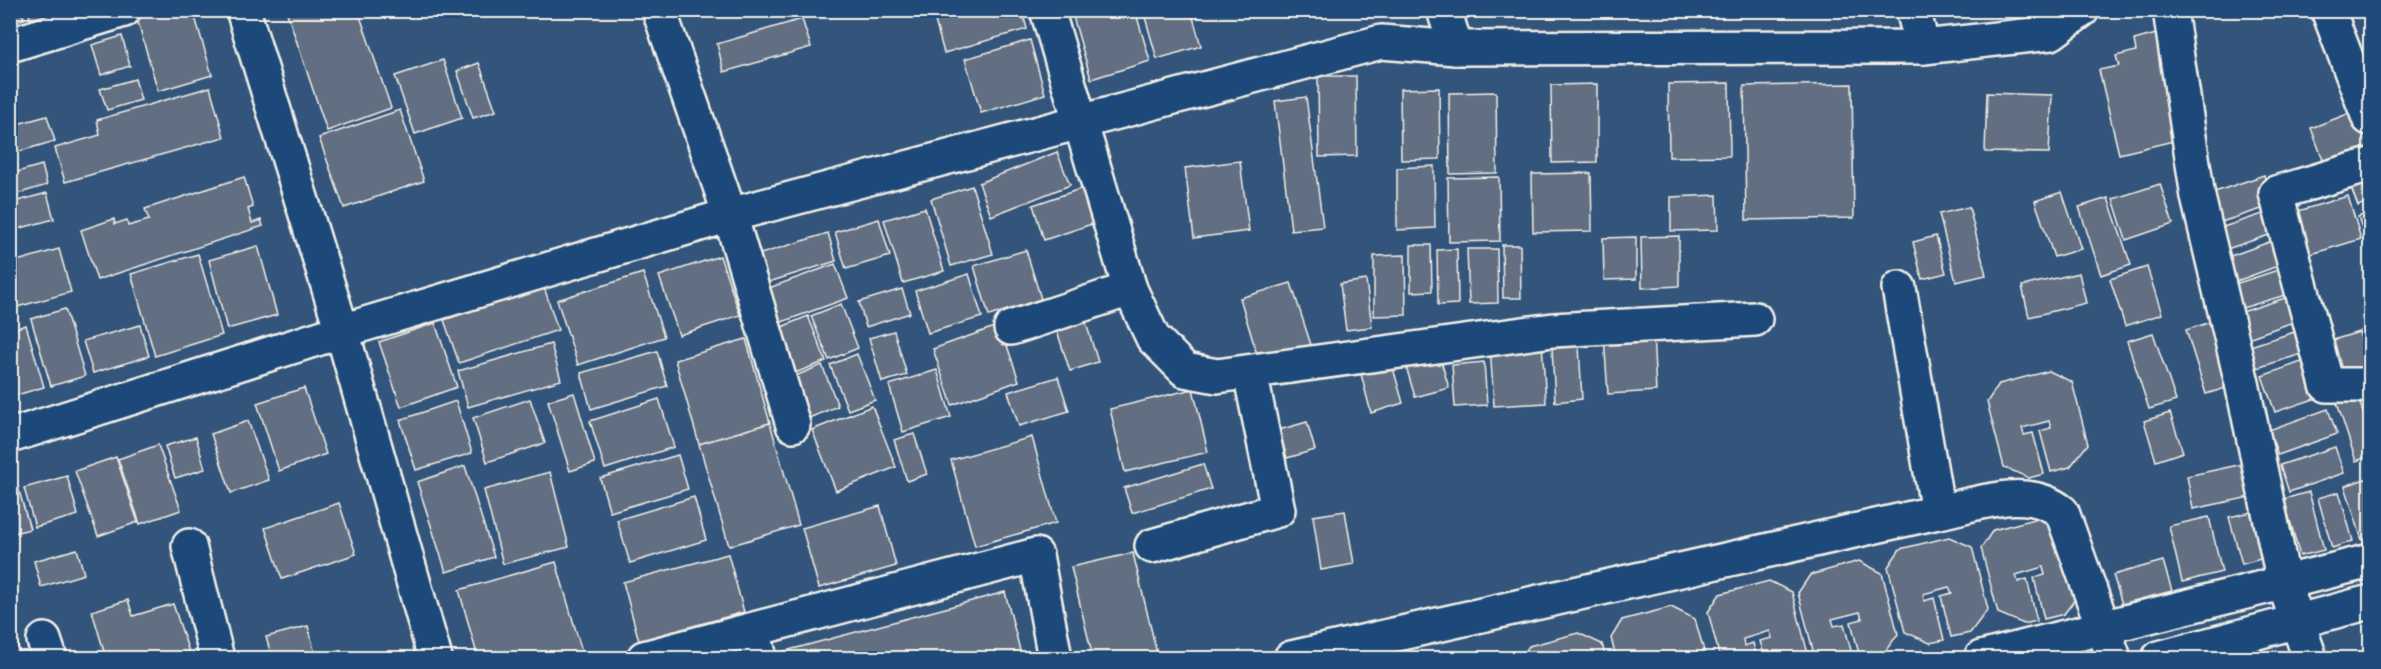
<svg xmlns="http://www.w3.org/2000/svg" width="2381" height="669" font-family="'Shantell Sans',sans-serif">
	<rect width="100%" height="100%" fill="#33557c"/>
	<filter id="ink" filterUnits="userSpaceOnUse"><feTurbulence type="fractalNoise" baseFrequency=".0167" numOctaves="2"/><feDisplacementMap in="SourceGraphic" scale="12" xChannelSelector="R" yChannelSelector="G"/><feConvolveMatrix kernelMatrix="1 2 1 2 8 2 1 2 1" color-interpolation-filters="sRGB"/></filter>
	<g filter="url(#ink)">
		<g fill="#626e81" stroke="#f4f1e8" stroke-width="1.5">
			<polygon points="10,10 22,10 24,19 10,23"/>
			<polygon points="28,10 71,10 32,26"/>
			<polygon points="152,10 193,10 212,75 158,91 136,15"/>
			<polygon points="286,10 358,10 391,108 327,131"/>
			<polygon points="932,10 1022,10 1027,29 944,53"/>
			<polygon points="1080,10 1135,10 1150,61 1091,79 1072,13"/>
			<polygon points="1143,10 1191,10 1201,46 1157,59"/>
			<polygon points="802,19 811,47 724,72 717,44"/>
			<polygon points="2160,33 2186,138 2119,154 2099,70 2119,66 2116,56 2136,51 2134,40"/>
			<polygon points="122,36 130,66 101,75 92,45"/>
			<polygon points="1030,40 1045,94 981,113 965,59"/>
			<polygon points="443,60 462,118 415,134 395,76"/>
			<polygon points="479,63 496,111 473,118 457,71"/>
			<polygon points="1318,76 1356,76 1357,156 1319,157"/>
			<polygon points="135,79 141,100 107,110 100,89"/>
			<polygon points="1729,83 1730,156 1669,157 1668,84"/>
			<polygon points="1597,84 1597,162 1552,163 1551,85"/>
			<polygon points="1852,84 1854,218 1746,220 1744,86"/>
			<polygon points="210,87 224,137 65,182 55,148 100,135 97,120"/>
			<polygon points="1439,88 1440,159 1401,160 1400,89"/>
			<polygon points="1496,92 1497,173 1450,174 1449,93"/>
			<polygon points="1987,93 2052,95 2049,153 1985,152"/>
			<polygon points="1306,97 1323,227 1291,230 1275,101"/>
			<polygon points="400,110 424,181 344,208 319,138"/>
			<polygon points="2358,110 2370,142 2370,157 2328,173 2311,128"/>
			<polygon points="47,116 55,141 17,152 10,126"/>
			<polygon points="1057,152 1070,185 991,216 979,183"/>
			<polygon points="1240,161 1249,231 1194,238 1185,168"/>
			<polygon points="42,165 47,185 10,196 10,174"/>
			<polygon points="1434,166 1435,228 1397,230 1397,168"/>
			<polygon points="1591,173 1592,231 1533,232 1532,174"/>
			<polygon points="2264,175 2274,205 2215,224 2206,195"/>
			<polygon points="244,177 253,207 248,209 252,223 261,220 263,226 97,280 81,230 114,219 115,224 127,220 128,226 149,220 145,209"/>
			<polygon points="1499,177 1500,241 1449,242 1448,178"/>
			<polygon points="2370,177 2370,201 2358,206 2350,185"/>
			<polygon points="2160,184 2173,224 2126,240 2113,199"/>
			<polygon points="972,186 993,254 951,266 931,199"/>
			<polygon points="1086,187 1098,222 1044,240 1033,205"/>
			<polygon points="2062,192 2081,249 2054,257 2035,201"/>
			<polygon points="47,193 54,219 10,231 10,203"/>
			<polygon points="1717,195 1718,230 1671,231 1671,197"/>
			<polygon points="2348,196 2361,239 2308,255 2295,212"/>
			<polygon points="2108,198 2131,265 2101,275 2079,207"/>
			<polygon points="1969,207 1986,275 1956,282 1939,214"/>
			<polygon points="925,208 944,271 903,283 884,220"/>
			<polygon points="2269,212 2275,233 2224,250 2217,229"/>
			<polygon points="2370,212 2370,234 2365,236 2358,217"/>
			<polygon points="879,219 890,256 846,269 835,232"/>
			<polygon points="828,233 836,261 756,286 748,258"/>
			<polygon points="1679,236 1679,286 1642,288 1641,237"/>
			<polygon points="1936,236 1946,273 1922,279 1913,242"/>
			<polygon points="1636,237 1636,279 1604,280 1603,238"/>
			<polygon points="2275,240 2283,264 2234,282 2225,258"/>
			<polygon points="1411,245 1431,245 1432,291 1411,292"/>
			<polygon points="1502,245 1520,245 1521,298 1503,298"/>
			<polygon points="258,246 277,315 227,329 209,260"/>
			<polygon points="59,249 71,292 10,309 10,263"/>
			<polygon points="1457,249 1458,304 1438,305 1437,250"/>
			<polygon points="1467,249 1497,249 1498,303 1469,304"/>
			<polygon points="1026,250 1041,299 989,316 974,266"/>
			<polygon points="198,254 222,335 155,356 131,274"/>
			<polygon points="1405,255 1406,315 1374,316 1374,256"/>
			<polygon points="720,256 740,315 679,335 659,276"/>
			<polygon points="835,264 848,298 768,327 755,293"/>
			<polygon points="2147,267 2162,314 2125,326 2110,279"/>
			<polygon points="2284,268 2292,293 2239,309 2232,285"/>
			<polygon points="643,273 664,337 578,365 557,300"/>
			<polygon points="2079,273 2086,303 2029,317 2022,286"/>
			<polygon points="969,274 982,317 928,333 915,291"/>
			<polygon points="1366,280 1372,327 1346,330 1340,284"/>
			<polygon points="1291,283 1311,345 1259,361 1240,298"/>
			<polygon points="544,287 558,330 459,363 444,320"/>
			<polygon points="902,289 910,313 866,327 859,302"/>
			<polygon points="2291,296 2299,320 2248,338 2239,313"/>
			<polygon points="841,304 858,348 829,360 811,316"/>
			<polygon points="65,309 85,376 51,386 31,319"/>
			<polygon points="1083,313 1098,362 1070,371 1054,322"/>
			<polygon points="808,316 826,361 790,375 772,331"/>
			<polygon points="2214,321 2235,385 2206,394 2186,330"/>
			<polygon points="435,323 457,387 401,407 379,342"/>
			<polygon points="26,325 44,387 10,397 10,330"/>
			<polygon points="140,325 149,356 93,373 83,341"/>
			<polygon points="1000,325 1019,381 952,405 933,349"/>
			<polygon points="2370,328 2370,358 2361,331"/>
			<polygon points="2301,330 2308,352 2257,368 2250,346"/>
			<polygon points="894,331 907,375 882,382 869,338"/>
			<polygon points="2359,332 2370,365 2342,375 2330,341"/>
			<polygon points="2153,333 2176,401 2149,409 2127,341"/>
			<polygon points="1653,334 1656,391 1608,394 1604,337"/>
			<polygon points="746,339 770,423 699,444 675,360"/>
			<polygon points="1542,343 1546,403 1494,406 1490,347"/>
			<polygon points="551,344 561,380 468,407 458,371"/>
			<polygon points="1579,346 1582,399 1555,402 1552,348"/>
			<polygon points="657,351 667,386 591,409 581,373"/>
			<polygon points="857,354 875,400 848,410 830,365"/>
			<polygon points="1439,354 1449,388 1415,397 1405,363"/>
			<polygon points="2307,360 2320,397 2275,412 2262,376"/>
			<polygon points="1391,361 1403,403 1371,413 1360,370"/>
			<polygon points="1484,362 1487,405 1455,407 1452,365"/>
			<polygon points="822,365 838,406 809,418 793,377"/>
			<polygon points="937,370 951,417 903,432 889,385"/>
			<polygon points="2049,371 2072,382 2088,444 2070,467 2051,472 2040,431 2051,428 2049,421 2022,428 2024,435 2033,433 2044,474 2029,478 2004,467 1987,402 1999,384"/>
			<polygon points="1058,377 1069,411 1019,426 1008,392"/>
			<polygon points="304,388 326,454 279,471 257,403"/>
			<polygon points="1193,389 1208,452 1125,472 1110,409"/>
			<polygon points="2356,390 2370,435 2370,456 2356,461 2335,397"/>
			<polygon points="574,393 595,463 570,471 548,401"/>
			<polygon points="530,399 545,443 487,462 473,418"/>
			<polygon points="659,399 674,447 605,469 590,421"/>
			<polygon points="456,401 472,453 416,470 400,420"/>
			<polygon points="872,406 896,467 836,491 812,430"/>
			<polygon points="2328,409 2337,434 2278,455 2269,430"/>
			<polygon points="2170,413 2183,452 2156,461 2144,421"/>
			<polygon points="248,421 269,480 231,493 211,434"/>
			<polygon points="1307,422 1315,450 1287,458 1279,430"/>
			<polygon points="770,423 799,525 729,546 699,444"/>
			<polygon points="914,434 927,474 907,481 894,440"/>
			<polygon points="196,437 205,469 175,478 165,446"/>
			<polygon points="1032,437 1056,523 975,546 951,460"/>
			<polygon points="158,445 181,510 140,524 118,459"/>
			<polygon points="2335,447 2344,473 2289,492 2280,465"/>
			<polygon points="678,455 688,489 610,512 600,478"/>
			<polygon points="116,457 138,522 98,536 75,471"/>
			<polygon points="2248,463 2255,496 2193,509 2187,476"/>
			<polygon points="1203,464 1211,489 1132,513 1124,488"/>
			<polygon points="465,466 494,557 446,572 417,482"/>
			<polygon points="550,472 569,547 503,564 484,490"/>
			<polygon points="67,476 78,515 35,527 24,488"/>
			<polygon points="2368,478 2370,487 2370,537 2362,540 2345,486"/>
			<polygon points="18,487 30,529 10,534 10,489"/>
			<polygon points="2309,492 2324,550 2300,556 2284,499"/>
			<polygon points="2339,492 2353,541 2332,548 2318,498"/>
			<polygon points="694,497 706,540 630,563 617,520"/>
			<polygon points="339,503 356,554 282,579 265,528"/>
			<polygon points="880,506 896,566 819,588 802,528"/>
			<polygon points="2260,510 2272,556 2242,564 2229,517"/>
			<polygon points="1345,511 1354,564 1321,570 1313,516"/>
			<polygon points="2042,517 2066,528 2082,590 2064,614 2044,619 2034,578 2045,575 2043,567 2016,575 2018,582 2027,579 2037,621 2024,624 1998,613 1981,548 1993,530"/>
			<polygon points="2209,517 2222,572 2182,582 2169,526"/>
			<polygon points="1949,537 1972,547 1988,609 1970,633 1951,637 1941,596 1952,593 1949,587 1923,594 1924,601 1934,598 1944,640 1930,643 1905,632 1888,567 1900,549"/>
			<polygon points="77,549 84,574 41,587 34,561"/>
			<polygon points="1133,553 1158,658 1093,658 1071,567"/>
			<polygon points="728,554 744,612 639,641 623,582"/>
			<polygon points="1859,561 1882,573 1898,634 1880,658 1860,658 1851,622 1862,619 1860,612 1832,619 1834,626 1844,624 1853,658 1815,658 1798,593 1810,575"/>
			<polygon points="2163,561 2172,591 2122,604 2113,575"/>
			<polygon points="556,562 582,652 559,658 478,658 459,590"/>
			<polygon points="1769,581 1792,592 1808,654 1805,658 1765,658 1760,641 1772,638 1770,631 1743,639 1744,646 1753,643 1757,658 1720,658 1708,612 1720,594"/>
			<polygon points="1005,592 1022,658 775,658 774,654"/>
			<polygon points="128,600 133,616 173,604 189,652 168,658 106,658 92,611"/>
			<polygon points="1671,607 1695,619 1706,658 1616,658 1611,638 1622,620"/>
			<polygon points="10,612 21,658 10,658"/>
			<polygon points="308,626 316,658 272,658 266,637"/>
			<polygon points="1578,633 1602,644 1606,658 1521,658 1529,646"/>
			<polygon points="731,650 734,658 701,658"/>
		</g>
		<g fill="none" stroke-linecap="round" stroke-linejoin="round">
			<g stroke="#f4f1e8" stroke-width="38">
				<g id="minor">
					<polyline points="243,10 342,331 435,658"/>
					<polyline points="659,10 730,215 793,425"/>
					<polyline points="1047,10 1130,289 1153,338 1185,370 1217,376 1553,330 1755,319"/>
					<polyline points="1444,10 1456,48"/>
					<polyline points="1913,10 1923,47"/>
					<polyline points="2170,10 2198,197 2242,383 2284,583 2310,658"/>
					<polyline points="2328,10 2369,118"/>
					<polyline points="10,45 124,10"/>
					<polyline points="2370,165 2276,193 2327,385 2370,385"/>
					<polyline points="1011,328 1130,289"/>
					<polyline points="10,436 342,331 730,215 1381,42 1456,48 1923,47 2051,33 2082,10"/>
					<path d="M1938,512C1978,504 2027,484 2062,512L2114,658"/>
					<polyline points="189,546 217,658"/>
					<polyline points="1152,546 1278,510 1250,372"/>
					<polyline points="753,630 760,658"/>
					<polyline points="44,640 50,658"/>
					<polyline points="644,658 1036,555 1055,658"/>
					<polyline points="1291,658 1938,512 1899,288"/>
					<polyline points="1981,658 2370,561"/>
					<polyline points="2159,658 2370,602"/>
				</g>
			</g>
			<use href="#minor" stroke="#1f4a7a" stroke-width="33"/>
		</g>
	</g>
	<rect width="2381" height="669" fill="none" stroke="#1f4a7a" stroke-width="36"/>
	<rect x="18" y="18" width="2345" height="633" fill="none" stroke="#f4f1e8" stroke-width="2" filter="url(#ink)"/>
</svg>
